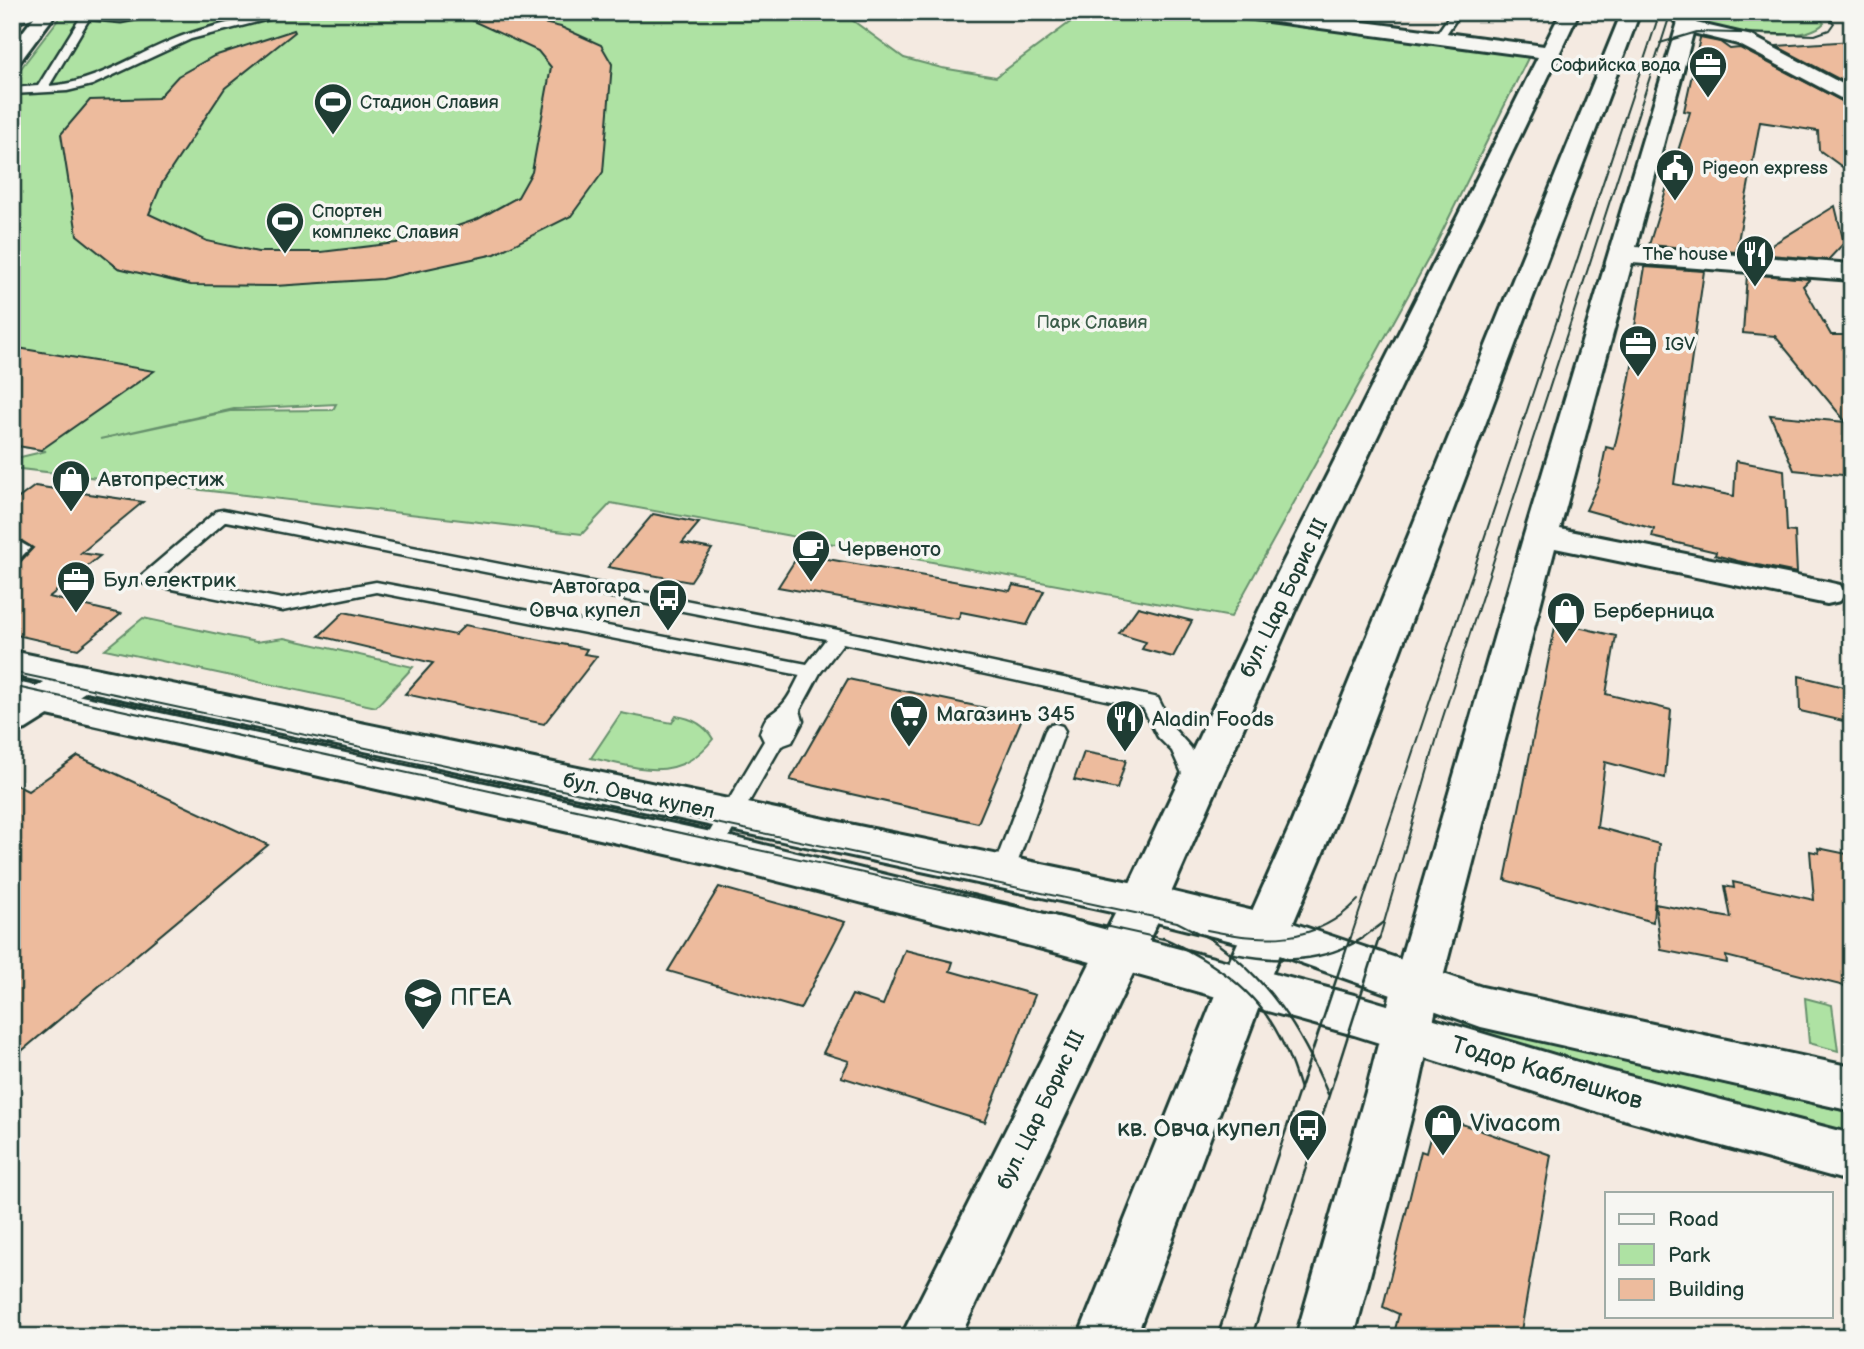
<svg xmlns="http://www.w3.org/2000/svg" width="1864" height="1349" font-family="'Balsamiq Sans',sans-serif">
	<rect width="100%" height="100%" fill="#f4eae1"/>
	<filter id="ink" filterUnits="userSpaceOnUse"><feTurbulence type="fractalNoise" baseFrequency=".0143" numOctaves="2"/><feDisplacementMap in="SourceGraphic" scale="14" xChannelSelector="R" yChannelSelector="G"/><feConvolveMatrix kernelMatrix="1 2 1 2 8 2 1 2 1" color-interpolation-filters="sRGB"/></filter>
	<g filter="url(#ink)">
		<g fill="#aee2a3" stroke="#66906c" stroke-width="2" fill-rule="evenodd">
			<path d="M64,12H841L904,58L942,68L996,77L1084,12H1207L1529,56L1432,252L1231,617L611,503L582,534L12,468V459L46,451L12,445V80ZM336,404L333,410L230,411L100,439L234,409Z"/>
			<path d="M1705,12H1814L1824,23C1804,45 1731,31 1704,25Z"/>
			<polygon points="143,618 256,642 284,638 413,667 376,707 105,649"/>
			<path d="M621,713L672,723L676,716C691,718 705,725 713,739C678,784 640,768 591,758Z"/>
			<polygon points="1805,998 1832,1005 1838,1051 1809,1043"/>
			<polygon points="1464,1024 1852,1113 1852,1138 1461,1027"/>
		</g>
		<g fill="#edbb9d" stroke="#1f3d34" stroke-width="2">
			<polygon points="476,12 494,12 561,27 601,45 612,64 603,172 571,216 495,254 382,279 275,286 191,285 118,268 77,235 61,134 90,100 158,98 178,76 214,56 294,30 295,32 225,88 162,183 149,214 207,241 258,252 321,252 413,241 478,219 518,197 532,172 551,67 538,51 473,21"/>
			<polygon points="1700,38 1720,42 1730,49 1740,48 1852,106 1852,174 1819,150 1818,131 1760,122 1736,252 1649,245 1690,112 1684,111"/>
			<polygon points="1852,41 1852,86 1776,46"/>
			<polygon points="1835,206 1844,243 1828,260 1757,254"/>
			<polygon points="1645,267 1704,271 1674,484 1734,496 1736,461 1784,470 1787,531 1795,532 1797,573 1738,561 1715,555 1716,552 1652,537 1654,529 1586,510 1599,482 1606,447 1614,449 1625,403 1636,345 1632,344"/>
			<polygon points="1747,274 1810,279 1803,286 1831,335 1852,335 1852,476 1794,470 1770,415 1846,422 1775,336 1743,333"/>
			<polygon points="12,347 154,371 41,450 12,445"/>
			<polygon points="35,486 143,502 81,553 100,556 49,597 121,614 78,649 12,634 12,564 20,562 33,548 22,541 12,544 12,503"/>
			<polygon points="653,514 699,523 682,543 712,549 690,582 608,567"/>
			<polygon points="799,554 1010,591 1013,585 1044,591 1027,625 961,612 958,619 778,587"/>
			<polygon points="1138,607 1192,621 1173,657 1142,649 1146,642 1119,634"/>
			<polygon points="344,612 455,635 465,625 587,649 584,654 597,656 544,724 405,694 433,663 319,636"/>
			<polygon points="1556,622 1616,636 1606,694 1671,710 1665,778 1605,762 1597,827 1659,844 1653,922 1505,880"/>
			<polygon points="1799,676 1852,689 1852,723 1800,711"/>
			<polygon points="848,679 1023,716 978,823 790,780"/>
			<polygon points="1084,752 1126,760 1117,789 1074,780"/>
			<polygon points="78,756 268,845 12,1059 12,783 28,791"/>
			<polygon points="1818,848 1852,855 1852,988 1726,956 1727,963 1661,950 1655,904 1731,918 1725,886 1734,888 1733,882 1814,900 1810,851 1819,853"/>
			<polygon points="719,887 845,922 800,1009 668,971"/>
			<polygon points="905,950 953,962 950,971 1035,995 985,1122 841,1077 849,1061 823,1053 852,995 883,1005"/>
			<polygon points="1436,1115 1551,1155 1520,1337 1393,1337 1399,1314 1383,1307 1421,1151 1426,1153"/>
		</g>
		<g fill="none" stroke-linecap="round" stroke-linejoin="round">
			<g stroke="#1f3d34" stroke-width="5">
				<g id="lane">
					<polygon points="34,12 49,12 12,25 12,19"/>
					<path d="M84,12L121,16L174,12L121,22L89,19L49,86C99,83 139,51 185,35C215,25 266,12 296,12L191,39L92,85L67,91L12,94V88L38,86Z"/>
					<polygon points="1452,12 1461,12 1442,40 1436,40 1434,38"/>
					<polygon points="1662,12 1673,12 1692,26 1684,28"/>
					<path d="M223,510L838,630L1158,698L1173,728L1191,748L1206,784L1203,789L1196,791L1189,789L1172,751L1158,737L1143,708L843,643L820,673L800,710L803,721L792,742L781,746L719,854L711,856L703,854L700,848L764,741L760,733C767,712 767,719 781,706C789,699 795,684 800,675L376,592L282,611L142,583L139,579L142,575L217,511ZM226,521L826,639L807,664L376,582L282,599L162,576Z"/>
					<polygon points="21,543 30,548 18,560 12,561 12,547"/>
					<polygon points="1055,724 1062,726 1065,731 1014,872 1011,878 1003,880 995,878 992,872 1045,731 1048,726"/>
				</g>
			</g>
			<g stroke="#1f3d34" stroke-width="6">
				<g id="street">
					<polygon points="38,12 57,12 19,63 12,65 12,46"/>
					<polygon points="1237,12 1289,12 1544,46 1561,12 1579,12 1296,608 1167,902 960,1337 901,1337 1121,902 1260,608 1538,57 1246,18"/>
					<polygon points="1681,12 1699,12 1696,23 1752,36 1852,89 1852,104 1738,44 1693,33 1636,247 1852,264 1852,280 1632,263 1560,529 1827,582 1840,585 1845,593 1840,601 1827,604 1555,548 1441,985 1419,1088 1354,1337 1296,1337 1367,1088 1393,985 1524,535"/>
					<polygon points="79,666 93,669 98,678 93,687 26,729 12,733 12,702 65,669"/>
				</g>
			</g>
			<g stroke="#1f3d34" stroke-width="6">
				<g id="secondary">
					<polygon points="12,651 1144,885 1266,914 1482,987 1852,1067 1852,1111 1481,1027 1260,948 1144,919 12,675"/>
					<polygon points="12,681 711,832 1062,918 1354,995 1598,1068 1852,1134 1852,1182 1598,1112 1354,1035 1062,954 711,864 12,707"/>
				</g>
			</g>
			<g stroke="#1f3d34" stroke-width="6">
				<polygon id="primary" points="1622,12 1640,12 1335,824 1267,985 1136,1337 1078,1337 1219,985 1291,824"/>
			</g>
			<use href="#lane" fill="#f6f6f2" fill-rule="evenodd"/>
			<use href="#street" fill="#f6f6f2" fill-rule="evenodd"/>
			<use href="#secondary" fill="#f6f6f2" fill-rule="evenodd"/>
			<use href="#primary" fill="#f6f6f2" fill-rule="evenodd"/>
			<g stroke="#1f3d34" stroke-width="2">
				<polyline points="1660,43 1697,32 1815,35 1829,30 1834,23 1821,12"/>
				<polyline points="12,672 1177,922 1212,940"/>
				<polyline points="12,686 1168,940"/>
				<path d="M1207,930C1263,942 1316,945 1358,900"/>
				<polyline points="1350,940 1660,12"/>
				<polyline points="1360,940 1384,922"/>
				<polyline points="1379,940 1442,720 1671,12"/>
			</g>
			<g stroke="#1f3d34" stroke-width="2.5">
				<path d="M1163,938C1176,943 1189,951 1201,958C1257,991 1282,1028 1300,1089"/>
				<path d="M1209,938C1268,977 1301,1030 1328,1094"/>
				<path d="M1234,954C1280,963 1322,963 1363,938"/>
				<polyline points="1217,1337 1350,938"/>
				<polyline points="1252,1337 1379,938"/>
			</g>
		</g>
	</g>
	<defs>
		<g id="office-pin" transform="scale(2.0125)"><path d="M0 17L-7.5 6A9.5 9.5 0 1 1 7.5 6Z" fill="#1f3d34" stroke="#f6f6f2"/><path d="M-6-3h4V-5.5h4V-3h4V5H-6ZM-1-4.5V-3h2v-1.5ZM-6 0V1H6V0Z" fill="#fff"/></g>
		<g id="stadium-pin" transform="scale(2.0125)"><path d="M0 17L-7.5 6A9.5 9.5 0 1 1 7.5 6Z" fill="#1f3d34" stroke="#f6f6f2"/><path d="M0-5a6.5 5 0 1 0 0 10a6.5 5 0 1 0 0-10ZM-3.5-1.8h7v3.6h-7Z" fill="#fff"/></g>
		<g id="civic-pin" transform="scale(2.0125)"><path d="M0 17L-7.5 6A9.5 9.5 0 1 1 7.5 6Z" fill="#1f3d34" stroke="#f6f6f2"/><path d="M-.6-6.5H3V-4.5H.6V-3L4-1V1h2V6H-6V1h2V-1L-.6-3ZM-1.2 2.5V6h2.4V2.5Z" fill="#fff"/></g>
		<g id="restaurant-pin" transform="scale(2.0125)"><path d="M0 17L-7.5 6A9.5 9.5 0 1 1 7.5 6Z" fill="#1f3d34" stroke="#f6f6f2"/><path d="M-5-6h1v4h1v-4h1v4h1v-4h1v5L-1.5 .5V6h-2V.5L-5-1ZM5-6V6H3V1.5H1.5Q1.5-4 5-6Z" fill="#fff"/></g>
		<g id="shop-pin" transform="scale(2.0125)"><path d="M0 17L-7.5 6A9.5 9.5 0 1 1 7.5 6Z" fill="#1f3d34" stroke="#f6f6f2"/><path d="M-5-2.5h2.3a2.7 3.5 0 0 1 5.4 0H5L5.5 6h-11ZM-1.5-2.5h3a1.5 2.3 0 0 0-3 0Z" fill="#fff"/></g>
		<g id="cafe-pin" transform="scale(2.0125)"><path d="M0 17L-7.5 6A9.5 9.5 0 1 1 7.5 6Z" fill="#1f3d34" stroke="#f6f6f2"/><path d="M-5.5-4.5H6V0H3Q3 3.5 0 3.5H-2.5Q-5.5 3.5-5.5 0ZM3-3.2v2h1.7v-2ZM-6 4.5H4V6H-6Z" fill="#fff"/></g>
		<g id="bus-pin" transform="scale(2.0125)"><path d="M0 17L-7.5 6A9.5 9.5 0 1 1 7.5 6Z" fill="#1f3d34" stroke="#f6f6f2"/><path d="M-5-6H5V4H4V6H2V4H-2V6H-4V4H-5ZM-3.5-4V0h7V-4ZM-3.5 1.2v1.5H-2V1.2ZM2 1.2v1.5H3.5V1.2Z" fill="#fff"/></g>
		<g id="supermarket-pin" transform="scale(2.0125)"><path d="M0 17L-7.5 6A9.5 9.5 0 1 1 7.5 6Z" fill="#1f3d34" stroke="#f6f6f2"/><path d="M-6-5.5h2.5l.6 2H6L4.5 2H-2.5L-4.4-4H-6ZM-1.5 3.2a1.3 1.3 0 1 0 .1 0ZM3 3.2a1.3 1.3 0 1 0 .1 0Z" fill="#fff"/></g>
		<g id="school-pin" transform="scale(2.0125)"><path d="M0 17L-7.5 6A9.5 9.5 0 1 1 7.5 6Z" fill="#1f3d34" stroke="#f6f6f2"/><path d="M0-5L7-2L0 1L-7-2ZM-4 1L0 2.5L4 1V4Q0 6-4 4Z" fill="#fff"/></g>
	</defs>
	<g fill-rule="evenodd">
		<use href="#office-pin" x="1708" y="65"/>
		<use href="#stadium-pin" x="333" y="102"/>
		<use href="#civic-pin" x="1675" y="168"/>
		<use href="#stadium-pin" x="285" y="221"/>
		<use href="#restaurant-pin" x="1755" y="254"/>
		<use href="#office-pin" x="1638" y="344"/>
		<use href="#shop-pin" x="71" y="479"/>
		<use href="#cafe-pin" x="811" y="549"/>
		<use href="#office-pin" x="76" y="580"/>
		<use href="#bus-pin" x="668" y="598"/>
		<use href="#shop-pin" x="1566" y="611"/>
		<use href="#supermarket-pin" x="909" y="714"/>
		<use href="#restaurant-pin" x="1125" y="719"/>
		<use href="#school-pin" x="423" y="997"/>
		<use href="#shop-pin" x="1443" y="1123"/>
		<use href="#bus-pin" x="1308" y="1128"/>
	</g>
	<g text-anchor="middle" dominant-baseline="central" stroke-width="7" stroke-linejoin="round" paint-order="stroke">
		<g font-size="18" fill="#1f3d34" stroke="#f6f6f2" text-anchor="start">
			<text x="1681" y="65" text-anchor="end">Софийска вода</text>
			<text x="360" y="102">Стадион Славия</text>
			<text x="1702" y="168">Pigeon express</text>
			<text x="312" y="211">Спортен<tspan x="312" dy="21">комплекс Славия</tspan></text>
			<text x="1728" y="254" text-anchor="end">The house</text>
			<text x="1665" y="344">IGV</text>
		</g>
		<g font-size="18" fill="#3c5e4a" stroke="#f6f6f2">
			<text x="1092" y="322">Парк Славия</text>
		</g>
		<g font-size="21" fill="#1f3d34" stroke="#f6f6f2" text-anchor="start">
			<text x="98" y="479">Автопрестиж</text>
			<text x="838" y="549">Червеното</text>
			<text x="103" y="580">Бул електрик</text>
			<text x="641" y="586" text-anchor="end">Автогара<tspan x="641" dy="24">Овча купел</tspan></text>
			<text x="1593" y="611">Берберница</text>
			<text x="936" y="714">Магазинъ 345</text>
			<text x="1152" y="719">Aladin Foods</text>
		</g>
		<g font-size="21" fill="#1f3d34" stroke="#f6f6f2">
			<text transform="translate(1284 598) rotate(-64)">бул. Цар Борис III</text>
			<text transform="translate(639 796) rotate(12)">бул. Овча купел</text>
			<text transform="translate(1041 1110) rotate(-64)">бул. Цар Борис III</text>
		</g>
		<g font-size="24" fill="#1f3d34" stroke="#f6f6f2" text-anchor="start">
			<text x="450" y="997">ПГЕА</text>
			<text x="1470" y="1123">Vivacom</text>
			<text x="1281" y="1128" text-anchor="end">кв. Овча купел</text>
		</g>
		<g font-size="24" fill="#1f3d34" stroke="#f6f6f2">
			<text transform="translate(1547 1073) rotate(17)">Тодор Каблешков</text>
		</g>
	</g>
	<rect width="1864" height="1349" fill="none" stroke="#f6f6f2" stroke-width="42"/>
	<rect x="21" y="21" width="1822" height="1307" fill="none" stroke="#1f3d34" stroke-width="2.5" filter="url(#ink)"/>
	<rect x="1605" y="1192" width="228" height="126" fill="#f6f6f2" stroke="#a0aca6" stroke-width="2"/>
	<rect x="1619" y="1214" width="35" height="10" fill="#f6f6f2" stroke="#a0aca6" stroke-width="2"/>
	<text x="1668" y="1226" font-size="21" fill="#1f3d34">Road</text>
	<rect x="1619" y="1244" width="35" height="21" fill="#aee2a3" stroke="#a0aca6" stroke-width="2"/>
	<text x="1668" y="1262" font-size="21" fill="#1f3d34">Park</text>
	<rect x="1619" y="1279" width="35" height="21" fill="#edbb9d" stroke="#a0aca6" stroke-width="2"/>
	<text x="1668" y="1296" font-size="21" fill="#1f3d34">Building</text>
</svg>
